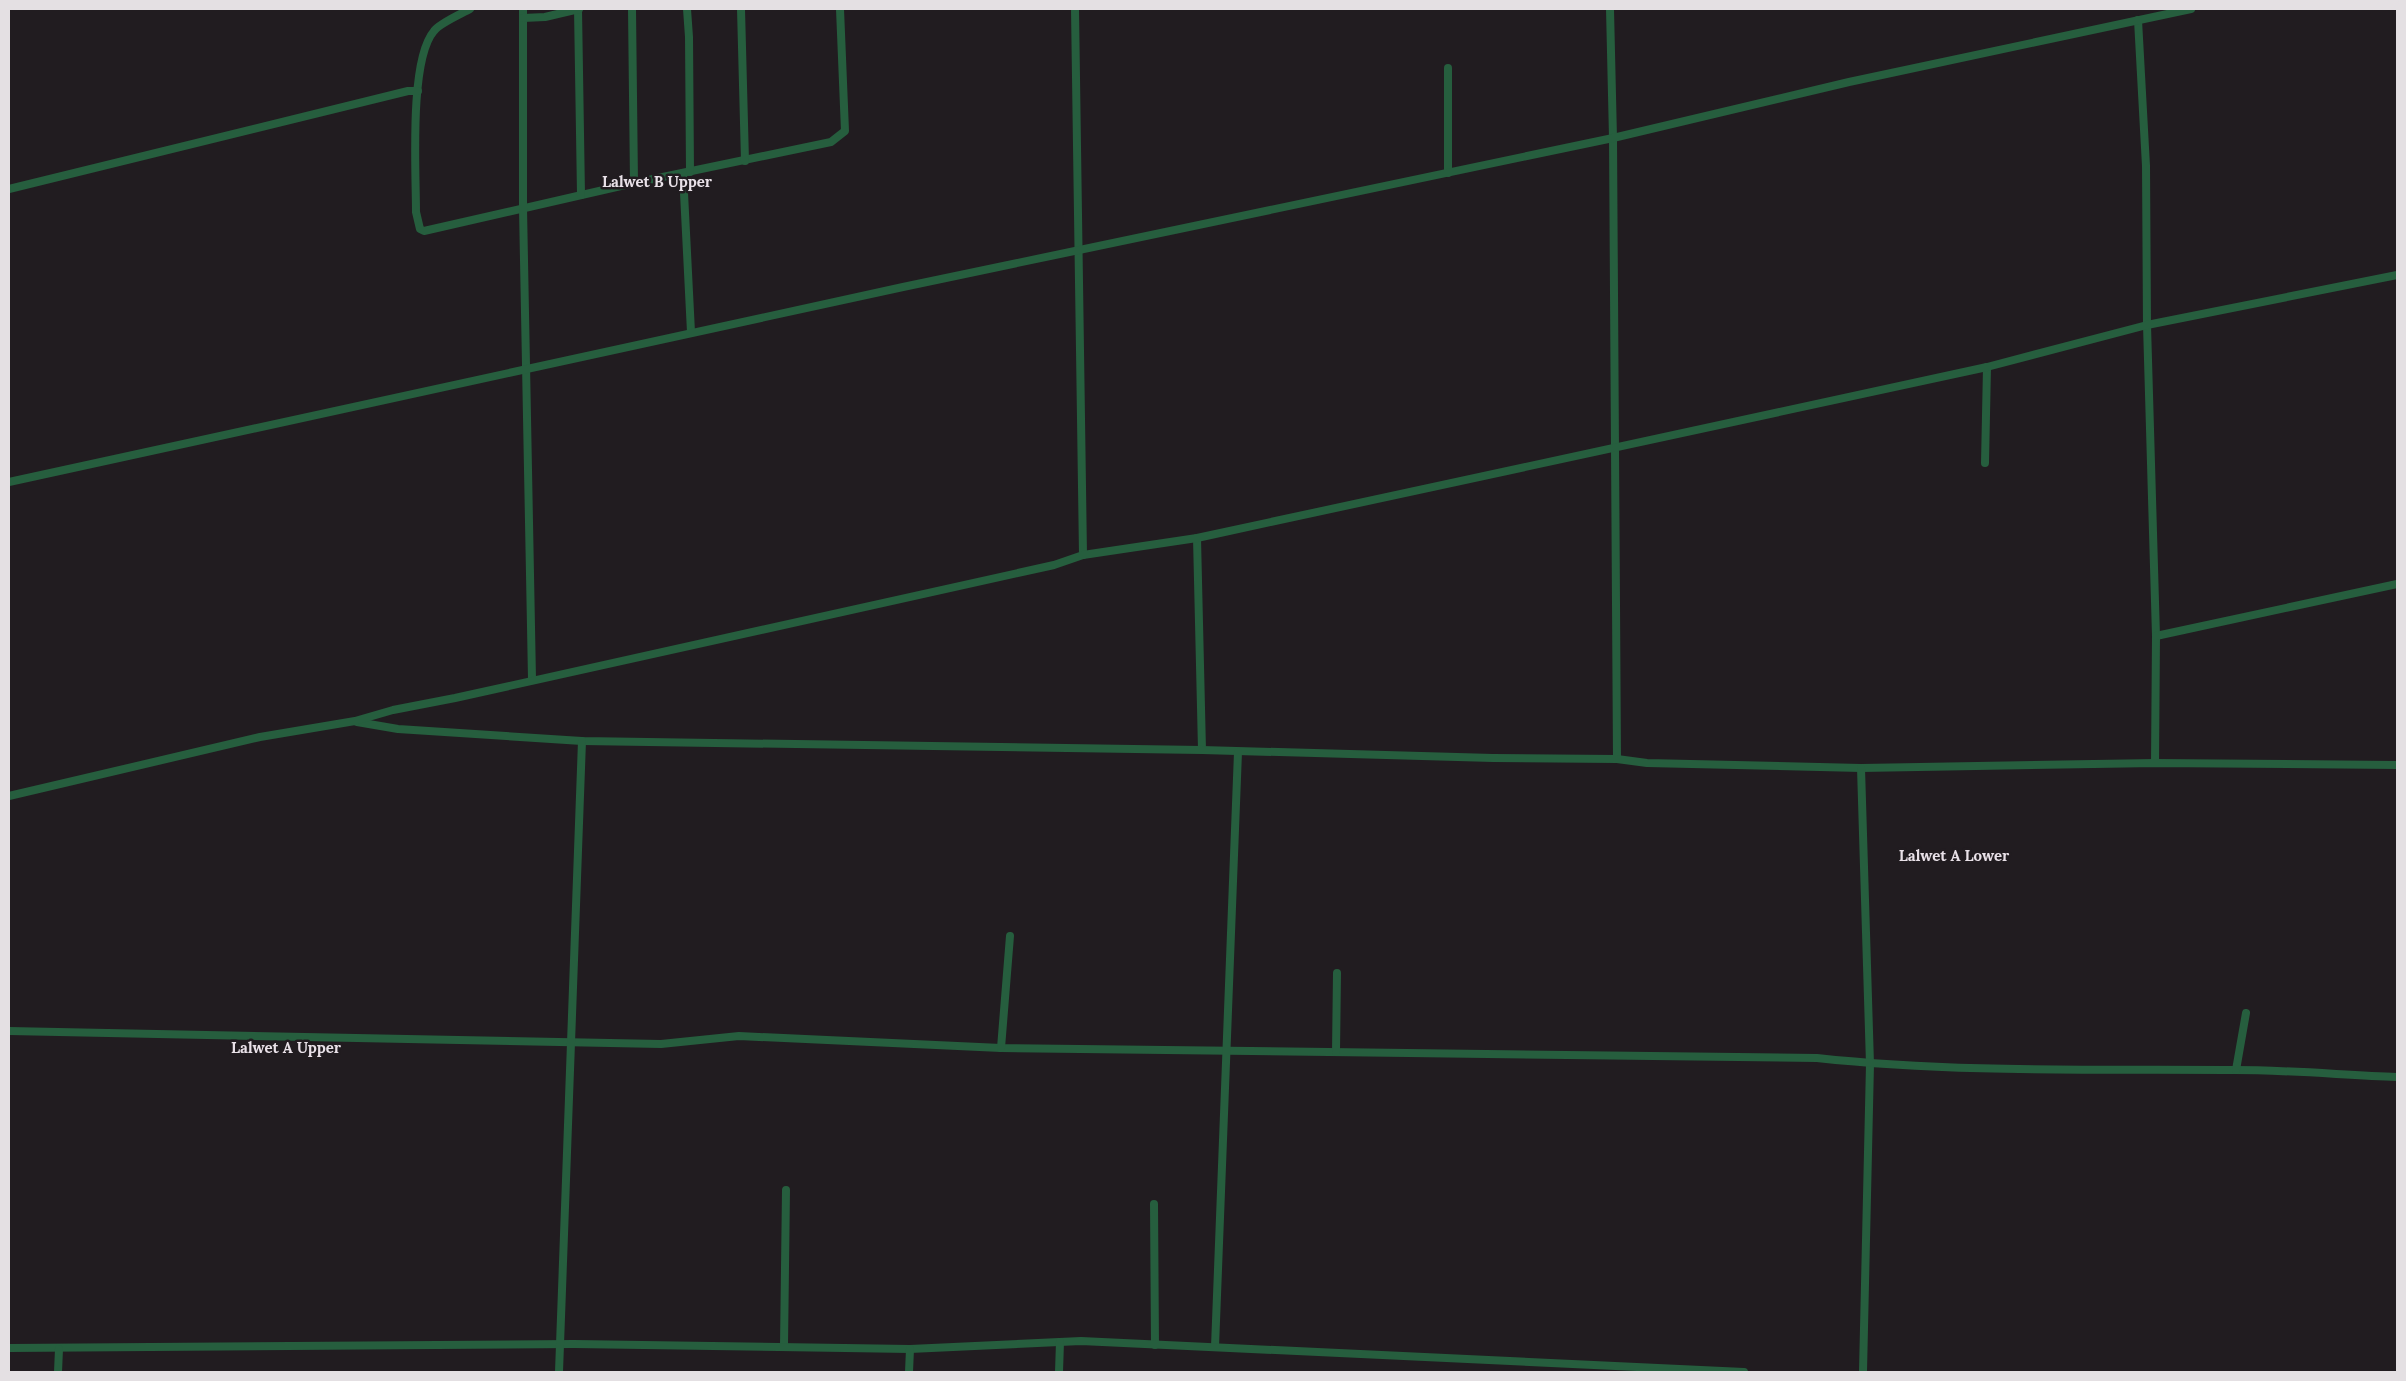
<svg xmlns="http://www.w3.org/2000/svg" width="2406" height="1381" font-family="Lora,serif">
	<rect width="100%" height="100%" fill="#211c20"/>
	<g fill="none" stroke-linecap="round" stroke-linejoin="round">
		<g stroke="#265e3e" stroke-width="8">
			<path d="M470,9C461,14 440,23 434,31C409,60 416,172 416,212L420,229L424,231L634,183L831,142L845,131L840,9"/>
			<polyline points="523,9 523,208 532,679"/>
			<polyline points="578,9 581,195"/>
			<polyline points="632,9 634,183"/>
			<polyline points="687,9 689,37 690,172"/>
			<polyline points="741,9 745,161"/>
			<polyline points="1075,9 1083,555"/>
			<polyline points="1610,9 1613,138 1617,759"/>
			<polyline points="523,18 545,17 579,9"/>
			<polyline points="2138,20 2146,166 2147,325 2156,636 2155,763"/>
			<polyline points="1448,68 1448,173"/>
			<polyline points="683,173 691,332"/>
			<polyline points="9,189 408,91 418,91"/>
			<polyline points="1985,463 1987,367"/>
			<polyline points="9,482 903,287 1613,138 1849,82 2191,9"/>
			<polyline points="1197,538 1202,750"/>
			<polyline points="2156,636 2397,584"/>
			<polyline points="357,722 398,729 582,741 1202,750 1493,758 1617,759 1647,763 1861,768 2155,763 2397,765"/>
			<polyline points="1861,768 1870,1064 1863,1372"/>
			<polyline points="9,796 260,737 355,721 393,710 455,698 1054,565 1083,555 1197,538 1987,367 2147,325 2397,275"/>
			<path d="M9,1031L661,1044L739,1036L1001,1048L1817,1058C1955,1073 2095,1069 2234,1070C2288,1070 2343,1075 2397,1077"/>
			<polyline points="1001,1048 1010,936"/>
			<polyline points="1336,1052 1337,973"/>
			<polyline points="2236,1070 2246,1013"/>
			<polyline points="1154,1204 1155,1345"/>
			<polyline points="784,1346 786,1190"/>
			<polyline points="1215,1347 1238,752"/>
			<polyline points="9,1348 574,1344 910,1349 1081,1341 1744,1372"/>
			<polyline points="58,1372 59,1349"/>
			<polyline points="559,1372 582,741"/>
			<polyline points="909,1372 910,1349"/>
			<polyline points="1059,1372 1060,1342"/>
		</g>
	</g>
	<g text-anchor="middle" dominant-baseline="central" stroke-width="5" stroke-linejoin="round" paint-order="stroke">
		<g font-size="15" font-weight="bold" fill="#e9e1e8" stroke="#211c20">
			<text x="657" y="181">Lalwet B Upper</text>
			<text x="1954" y="855">Lalwet A Lower</text>
			<text x="286" y="1047">Lalwet A Upper</text>
		</g>
	</g>
	<rect width="2406" height="1381" fill="none" stroke="#e4e0e3" stroke-width="20"/>
</svg>
